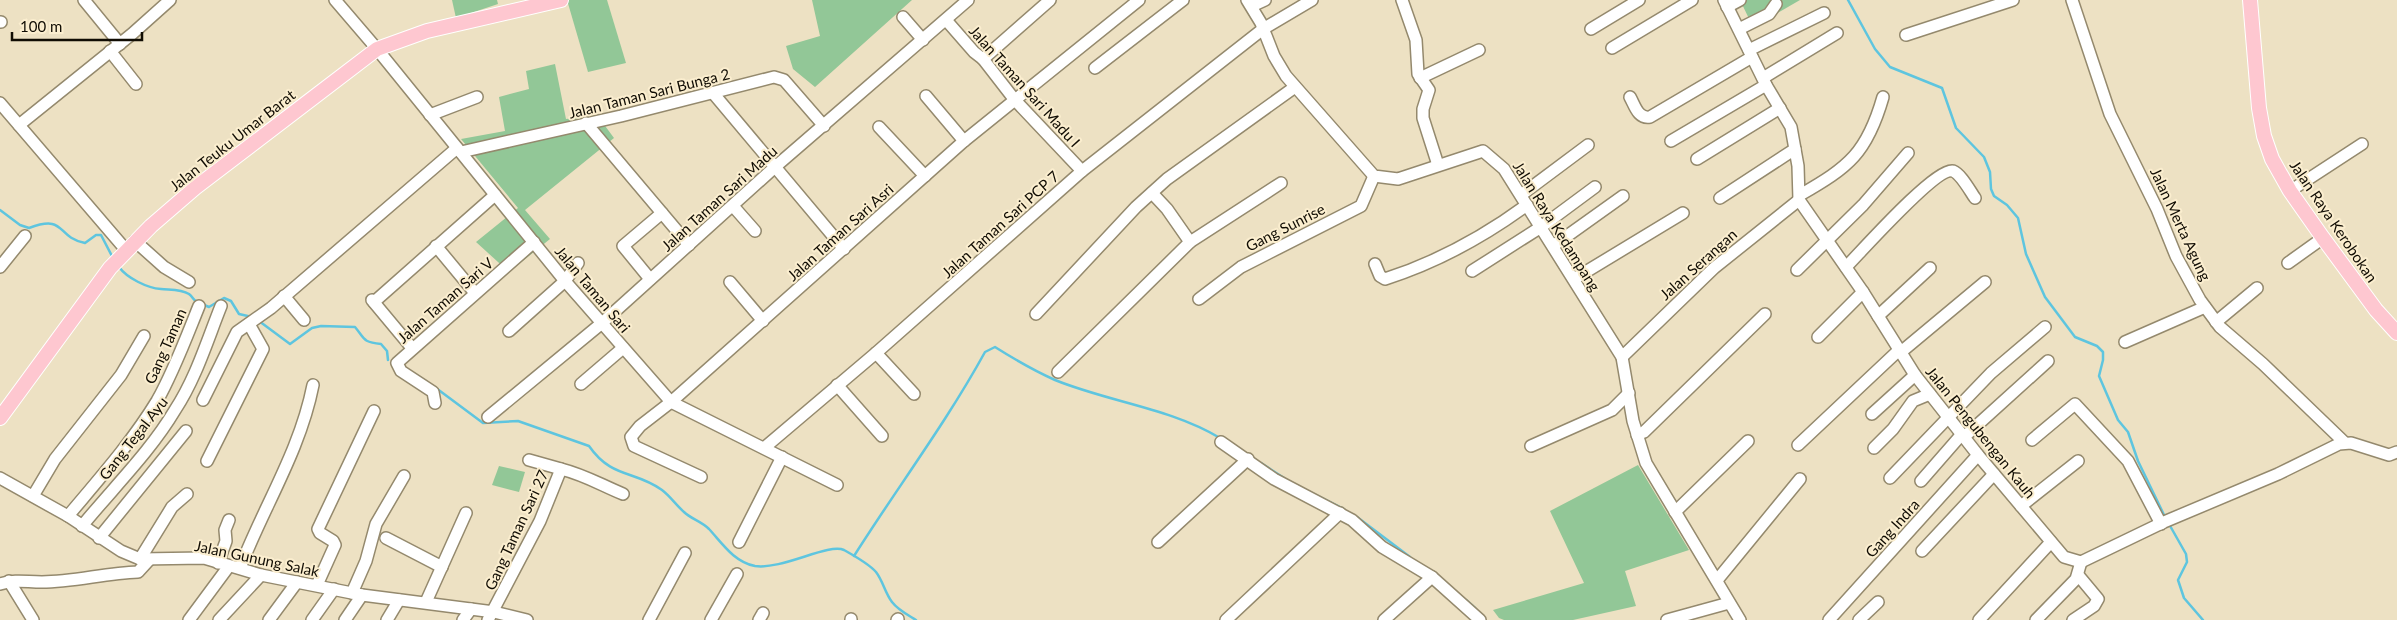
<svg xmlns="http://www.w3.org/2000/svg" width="2397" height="620" font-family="Lato,sans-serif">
	<rect width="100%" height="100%" fill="#ede1c3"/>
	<g fill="#92c797">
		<polygon points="452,0 497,0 498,4 456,18"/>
		<polygon points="567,0 607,0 626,63 588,72"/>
		<polygon points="812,0 912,0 815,87 793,69 786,46 820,36"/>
		<polygon points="1740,0 1800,0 1753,27"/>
		<polygon points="555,64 566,119 597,115 614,138 525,210 550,239 509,272 476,242 518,208 461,139 505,131 499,97 529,89 526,71"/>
		<polygon points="1638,465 1689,550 1625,571 1636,606 1573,620 1504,620 1499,618 1493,610 1584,583 1550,511"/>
		<polygon points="499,466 525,472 519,492 492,485"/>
	</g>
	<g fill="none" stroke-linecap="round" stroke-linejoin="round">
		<g stroke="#5ec5df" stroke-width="2.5">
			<polyline points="1848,0 1875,49 1890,67 1942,88 1956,128 1984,157 1990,172 1991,189 1994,196 2007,205 2018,218 2026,254 2045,297 2075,337 2097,346 2103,352 2103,360 2099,376 2118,420 2128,432 2138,461 2165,517"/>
			<path d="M0,210L20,225L29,228C67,214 55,237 85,243L96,235H101L113,258"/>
			<path d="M119,267C127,278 147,288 161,289C170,290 181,289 189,294C193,297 193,300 197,302"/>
			<polyline points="202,304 209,307 224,298 231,301 239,314 252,317"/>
			<path d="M259,321L290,344L312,328L321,326L355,327C365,339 362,342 381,344L387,351L388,360"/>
			<polyline points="415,374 427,382"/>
			<path d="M436,388L483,423L518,421L589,446C612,479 634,470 662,490C670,496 676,505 684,512C691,519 701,521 709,529C722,543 734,562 755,566C782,570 828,543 844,550C853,555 869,564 876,572C883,581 885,593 892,602C898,610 908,615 916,620"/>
			<polyline points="1261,463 1284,478"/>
			<polyline points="1302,488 1344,509"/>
			<polyline points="1357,517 1410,557"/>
			<polyline points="2169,524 2186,554 2187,562 2178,580 2184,598 2203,620"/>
			<path d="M854,556C897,488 946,423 985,352L995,347C1014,359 1035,371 1055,380C1109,402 1170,408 1220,438"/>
			<polyline points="1466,600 1475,608"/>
		</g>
		<g stroke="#94896d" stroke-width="14">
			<g id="minor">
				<polyline points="84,0 120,44"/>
				<polyline points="335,0 377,49 565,281 671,402 837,485"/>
				<polyline points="1247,0 1261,23 1274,56 1286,76 1374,176 1398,179 1483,151 1504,169 1622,357 1633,421 1646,463 1740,620"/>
				<polyline points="1402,0 1416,40 1418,74 1429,90 1423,109 1423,118 1438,165"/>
				<polyline points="1724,0 1766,85 1791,127 1798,166 1799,200 1863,292 1915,375 1978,455 2064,557 2081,562 2164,522 2278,474 2339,444 2351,443 2389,455 2397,452"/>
				<polyline points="2072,0 2110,114 2157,209 2176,256 2200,300 2220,327 2263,364 2344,442"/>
				<polyline points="1252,6 1265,0"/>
				<polyline points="1727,7 1740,0"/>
				<polyline points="903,17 923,40"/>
				<polyline points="946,20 974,52 983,59 1014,99 1082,171"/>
				<polyline points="0,22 1,22"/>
				<polyline points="1591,29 1639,0"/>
				<polyline points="1739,29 1769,14 1776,4"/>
				<polyline points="1906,35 2013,0"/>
				<polyline points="1612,48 1692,0"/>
				<polyline points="1749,50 1824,13"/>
				<polyline points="110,51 136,84"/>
				<polyline points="983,59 1050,0"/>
				<polyline points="1095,68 1183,0"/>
				<polyline points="1420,78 1479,50"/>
				<polyline points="1763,78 1837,33"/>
				<polyline points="713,93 844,249"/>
				<polyline points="926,96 964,141"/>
				<path d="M1630,97C1635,106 1638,119 1650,117L1752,57"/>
				<polyline points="0,103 126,250"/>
				<polyline points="430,115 477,97"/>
				<polyline points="586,123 689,245"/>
				<polyline points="19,125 132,34 170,0"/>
				<polyline points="879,127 925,176"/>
				<polyline points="1671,141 1766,85"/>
				<polyline points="461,152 621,116 774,77 784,80 824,126"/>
				<polyline points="1697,159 1780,108"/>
				<polyline points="2290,191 2362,144"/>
				<polyline points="1152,193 1167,209 1190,242"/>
				<polyline points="1521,195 1588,145"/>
				<path d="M1800,195C1849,167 1867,153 1883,97"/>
				<polyline points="1720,198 1795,149"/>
				<polyline points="733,206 755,231"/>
				<polyline points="135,241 164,267 189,282"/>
				<polyline points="436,246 475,293"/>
				<polyline points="1553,246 1623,196"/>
				<polyline points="2288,263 2323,238"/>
				<path d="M1375,264L1380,276L1385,279C1438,262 1482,238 1527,205"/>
				<polyline points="0,267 25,236"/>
				<path d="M1846,267C1860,253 1936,167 1953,171C1961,174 1970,191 1975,198"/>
				<polyline points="1797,270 1863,205 1908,153"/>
				<polyline points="1472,271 1541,227 1595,187"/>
				<polyline points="650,279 623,246 662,213"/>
				<polyline points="1574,279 1683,213"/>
				<polyline points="730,282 763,321"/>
				<polyline points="284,296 304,320"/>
				<polyline points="1199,299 1241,267 1361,206 1374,176"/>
				<polyline points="372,300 412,348"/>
				<polyline points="374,302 495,195"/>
				<polyline points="1036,314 1136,207 1167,179 1295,87"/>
				<polyline points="1878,316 1930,268"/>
				<polyline points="2216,322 2257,288"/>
				<polyline points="509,331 565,281 578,263"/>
				<polyline points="1818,337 1863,292"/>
				<polyline points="2125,342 2205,307"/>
				<polyline points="1901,352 1985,282"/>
				<polyline points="876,353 914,394"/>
				<polyline points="1622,357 1714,268 1799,200"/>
				<polyline points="1058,372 1190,242 1281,183"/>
				<polyline points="581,384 623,348"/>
				<polyline points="837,385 882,436"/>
				<polyline points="203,400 237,332 271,308 457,148"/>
				<polyline points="435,403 433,392 401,371 397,363 534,242"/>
				<polyline points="1872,414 1915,375"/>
				<polyline points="488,417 602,323 775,167 968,0"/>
				<polyline points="1637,435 1644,432 1765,314"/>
				<polyline points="1964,437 2048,361"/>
				<polyline points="2032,440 2075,404 2128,461 2161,524"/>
				<polyline points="1221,442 1274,479 1352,520 1382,547 1432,577 1480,620"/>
				<polyline points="1798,445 1899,350"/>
				<polyline points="1531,446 1612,410 1629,393"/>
				<polyline points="764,448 876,353 1082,171 1263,29 1312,0"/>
				<polyline points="1874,448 1893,429 1913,401 1930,394"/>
				<polyline points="529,460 561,469"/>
				<polyline points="207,461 263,349 249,324"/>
				<polyline points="701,477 634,446 631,437 640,426 671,402 964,141 1139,0"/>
				<polyline points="0,478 68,516 121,551 140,559 204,558 261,575 362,595 494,612 527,620"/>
				<polyline points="1890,478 1991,373 2045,327"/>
				<polyline points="1921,481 1962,434"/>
				<polyline points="33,496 55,459 121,375 144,336"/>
				<polyline points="2021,506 2078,461"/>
				<polyline points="1675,512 1748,441"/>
				<path d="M68,516C99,479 132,442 157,401C174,371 186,338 199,306"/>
				<path d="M82,526C113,488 150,452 175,410C196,378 207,341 221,306"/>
				<polyline points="99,538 186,431"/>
				<polyline points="386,538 442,567"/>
				<polyline points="739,542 782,457"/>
				<polyline points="1158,542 1248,459"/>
				<polyline points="1922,551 1994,474"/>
				<polyline points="140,559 172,507 187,494"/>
				<polyline points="218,563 226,541 225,530 229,520"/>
				<path d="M240,568C264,506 300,451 313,385"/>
				<polyline points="1718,579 1800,479"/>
				<polyline points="9,581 33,620"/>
				<path d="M0,584C17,579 25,582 42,582C74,582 105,573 138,572L149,560"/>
				<polyline points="317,585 335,545 333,541 320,533 318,529 374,411"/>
				<polyline points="352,593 366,561 376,524 404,476"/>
				<polyline points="426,602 466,513"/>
				<polyline points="189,620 229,566"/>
				<polyline points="219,620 261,575"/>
				<polyline points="269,620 297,582"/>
				<polyline points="312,620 334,589"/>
				<polyline points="345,620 362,595"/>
				<polyline points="387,620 399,600"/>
				<polyline points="463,620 471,609"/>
				<path d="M488,620L540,521L561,469C585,475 601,485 623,494"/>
				<polyline points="649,620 685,553"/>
				<polyline points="711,620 737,574"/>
				<polyline points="759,620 763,613"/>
				<polyline points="851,620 851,619"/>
				<polyline points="897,620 898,619"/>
				<polyline points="1226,620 1340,513"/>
				<polyline points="1384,620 1432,577"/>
				<polyline points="1667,620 1729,603"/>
				<polyline points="1829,620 1978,455"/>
				<polyline points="1859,620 1878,602"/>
				<polyline points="1979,620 2051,542"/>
				<polyline points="2036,620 2076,579 2081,562"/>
				<polyline points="2073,620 2094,606 2098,599 2078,575"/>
			</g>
		</g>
		<g stroke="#fff" stroke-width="16">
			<g id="major">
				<polyline points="2250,0 2259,108 2264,136 2272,159 2290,191 2323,238 2376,310 2397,333"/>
				<polyline points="0,418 110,268 151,226 195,188 377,49 427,31 561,0"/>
			</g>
		</g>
		<use href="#minor" stroke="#fff" stroke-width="11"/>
		<use href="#major" stroke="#fec7d0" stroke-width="14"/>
	</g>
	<g text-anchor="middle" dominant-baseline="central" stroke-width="4" stroke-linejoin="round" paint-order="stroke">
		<g font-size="15" fill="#100c03" stroke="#fbeecf">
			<text transform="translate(1025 86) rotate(48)">Jalan Taman Sari Madu I</text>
			<text transform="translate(649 93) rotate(-14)">Jalan Taman Sari Bunga 2</text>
			<text transform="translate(232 140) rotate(-38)">Jalan Teuku Umar Barat</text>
			<text transform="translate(719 198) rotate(-42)">Jalan Taman Sari Madu</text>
			<text transform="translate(2334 221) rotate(56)">Jalan Raya Kerobokan</text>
			<text transform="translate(1000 224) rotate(-42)">Jalan Taman Sari PCP 7</text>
			<text transform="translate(2181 224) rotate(65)">Jalan Merta Agung</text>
			<text transform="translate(1557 226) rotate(58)">Jalan Raya Kedampang</text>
			<text transform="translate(1285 227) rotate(-27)">Gang Sunrise</text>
			<text transform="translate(840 232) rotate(-42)">Jalan Taman Sari Asri</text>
			<text transform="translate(1698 264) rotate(-42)">Jalan Serangan</text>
			<text transform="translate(593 289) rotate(50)">Jalan Taman Sari</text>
			<text transform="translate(445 300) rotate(-41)">Jalan Taman Sari V</text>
			<text transform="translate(165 346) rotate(-66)">Gang Taman</text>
			<text transform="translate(1981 432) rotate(51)">Jalan Pengubengan Kauh</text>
			<text transform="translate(133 438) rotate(-52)">Gang Tegal Ayu</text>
			<text transform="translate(1892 528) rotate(-48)">Gang Indra</text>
			<text transform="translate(516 530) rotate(-65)">Gang Taman Sari 27</text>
			<text transform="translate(257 558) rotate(12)">Jalan Gunung Salak</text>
		</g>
	</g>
	<path d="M12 32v8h130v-8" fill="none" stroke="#100c03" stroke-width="2.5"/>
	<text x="20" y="32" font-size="15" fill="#100c03" stroke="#fbeecf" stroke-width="4" paint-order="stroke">100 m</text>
</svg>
